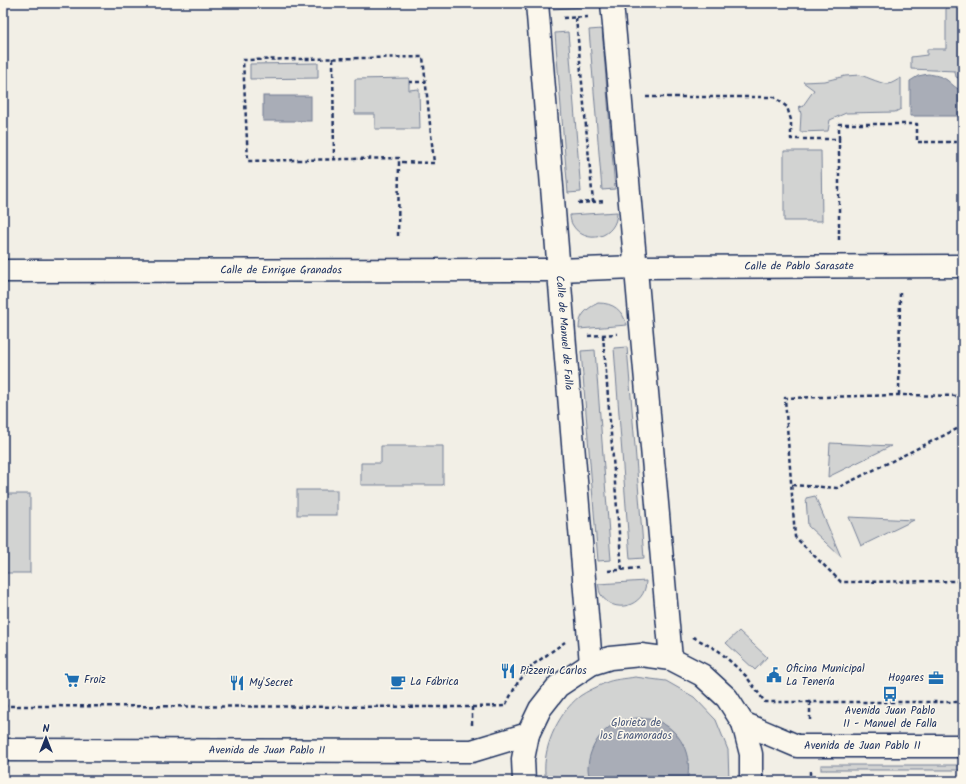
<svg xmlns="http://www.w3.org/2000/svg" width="966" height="784" font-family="Kalam,sans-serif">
	<rect width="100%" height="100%" fill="#f2efe6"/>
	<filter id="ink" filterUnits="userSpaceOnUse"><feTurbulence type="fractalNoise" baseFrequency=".025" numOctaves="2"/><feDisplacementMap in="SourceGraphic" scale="8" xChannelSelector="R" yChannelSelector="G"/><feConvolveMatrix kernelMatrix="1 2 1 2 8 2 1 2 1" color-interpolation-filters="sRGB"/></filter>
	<g filter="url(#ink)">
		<g fill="#d2d3d2" stroke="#768198">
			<polygon points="553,3 599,3 600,6 553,9"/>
			<polygon points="946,3 963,3 963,80 956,77 955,71 911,69 911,57 927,55 927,49 946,49"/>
			<polygon points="602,29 615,189 602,190 589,30"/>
			<polygon points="568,32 581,192 568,193 555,33"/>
			<polygon points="318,63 318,78 250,79 250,64"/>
			<path d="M860,75C867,77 884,85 889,84C893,83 897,80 901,78V109L895,112L846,113L830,120L828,131L800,132L801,114L799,106L802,107L814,90L803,82L825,81L845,76Z"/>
			<polygon points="409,78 409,90 419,89 420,129 375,129 375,114 355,114 355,79"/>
			<polygon points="784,151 821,151 822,221 784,221"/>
			<path d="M617,212C617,238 585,247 572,224C571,222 570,218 570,215Z"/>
			<path d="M598,303C614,303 622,310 627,325L579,329C579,315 586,309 598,303Z"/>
			<polygon points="627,347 644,558 630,559 614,348"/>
			<polygon points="595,350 611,560 598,561 581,351"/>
			<polygon points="830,443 891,446 828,477"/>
			<polygon points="381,446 443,446 443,485 361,485 361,463 381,463"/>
			<rect x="297" y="490" width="40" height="25"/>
			<rect x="3" y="494" width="27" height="79"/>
			<polygon points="815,496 841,557 808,526 806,498"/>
			<polygon points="849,517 914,520 861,546"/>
			<path d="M646,581C646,607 612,616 600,593C599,590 599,586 598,584Z"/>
			<polygon points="739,631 767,657 755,670 726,643"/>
			<path d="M635,677L666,681L694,697L716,720L728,750L729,781H546C540,752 557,714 580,696C587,691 597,687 605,683C613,679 625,679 635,677Z"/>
			<rect x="821" y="765" width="142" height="5"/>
		</g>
		<g fill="#a9adb7" stroke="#707b93">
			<path d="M928,74C935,75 941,76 947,80C952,84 956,89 963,91V116H910V81L918,76Z"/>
			<rect x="263" y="96" width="48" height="25"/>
			<path d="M640,718C645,719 651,719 655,720C681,729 693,756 687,781H591C590,777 588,773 588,769C588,747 604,725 624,720C629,719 635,718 640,718Z"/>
		</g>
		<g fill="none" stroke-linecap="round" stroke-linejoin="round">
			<g stroke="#1b2f5e" stroke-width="25">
				<g id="minor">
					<path id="s1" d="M537,3L591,664"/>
					<polyline points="612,3 671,659"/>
					<path id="s2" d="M3,271L559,270L635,267L963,266"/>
					<path id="s3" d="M743,723L797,746H963"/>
					<path id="s4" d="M3,750L472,751L528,734"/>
					<polyline points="524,781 523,759 528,734 540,709 558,686 591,664 610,658 641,655 671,659 702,675 727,698 743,723 751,754 751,781"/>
				</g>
			</g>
			<g stroke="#1b2f5e" stroke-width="2.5" stroke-dasharray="4 3" stroke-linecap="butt">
				<polyline points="563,18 588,17"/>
				<polyline points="576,18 593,202"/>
				<polyline points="333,58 334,160"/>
				<polyline points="409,82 426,82"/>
				<polyline points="646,97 774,97 787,107 791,120 791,139 839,139 839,242"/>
				<polyline points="839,139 839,124 917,124 917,142 963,142"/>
				<polyline points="578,203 605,201"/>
				<polyline points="398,236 399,162 434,163 423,57 243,60 248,161 399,158 399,162"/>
				<polyline points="603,335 622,570"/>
				<polyline points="588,336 617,334"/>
				<polyline points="899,395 900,292"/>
				<polyline points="963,396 899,395 785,398 795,537 841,582 963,581"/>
				<polyline points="792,485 837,488 963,426"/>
				<polyline points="608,571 639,568"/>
				<polyline points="693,637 719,651 746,676 765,702 963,702"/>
				<polyline points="810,702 810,722"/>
				<polyline points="3,706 472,707 472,727"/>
				<polyline points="472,707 505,706 518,682 534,664 565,642"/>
				<polyline points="810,771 810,781"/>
			</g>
			<use href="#minor" stroke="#fbf7ec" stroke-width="22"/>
		</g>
	</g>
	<defs>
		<g id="restaurant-bare" transform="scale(1.2)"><path d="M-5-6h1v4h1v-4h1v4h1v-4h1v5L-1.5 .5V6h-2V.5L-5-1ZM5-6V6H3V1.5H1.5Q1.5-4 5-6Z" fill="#1f6fb2" stroke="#fbf7ec" stroke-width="2.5" paint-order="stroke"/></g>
		<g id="civic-bare" transform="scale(1.2)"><path d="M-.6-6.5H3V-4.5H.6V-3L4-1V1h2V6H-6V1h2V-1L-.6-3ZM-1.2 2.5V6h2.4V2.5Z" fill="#1f6fb2" stroke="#fbf7ec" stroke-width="2.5" paint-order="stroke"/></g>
		<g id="office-bare" transform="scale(1.2)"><path d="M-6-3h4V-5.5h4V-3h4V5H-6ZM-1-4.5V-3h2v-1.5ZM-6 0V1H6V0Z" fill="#1f6fb2" stroke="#fbf7ec" stroke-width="2.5" paint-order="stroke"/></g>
		<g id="supermarket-bare" transform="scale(1.2)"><path d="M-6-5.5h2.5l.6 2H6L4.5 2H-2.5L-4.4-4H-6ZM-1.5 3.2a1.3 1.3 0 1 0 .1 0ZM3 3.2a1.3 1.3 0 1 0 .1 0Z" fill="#1f6fb2" stroke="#fbf7ec" stroke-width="2.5" paint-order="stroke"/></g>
		<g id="cafe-bare" transform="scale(1.2)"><path d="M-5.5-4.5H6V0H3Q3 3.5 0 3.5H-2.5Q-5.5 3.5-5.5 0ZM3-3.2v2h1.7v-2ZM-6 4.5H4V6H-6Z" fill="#1f6fb2" stroke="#fbf7ec" stroke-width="2.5" paint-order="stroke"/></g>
		<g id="bus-bare" transform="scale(1.2)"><path d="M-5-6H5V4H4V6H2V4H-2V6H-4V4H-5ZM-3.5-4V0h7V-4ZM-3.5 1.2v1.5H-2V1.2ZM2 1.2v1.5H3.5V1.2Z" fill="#1f6fb2" stroke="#fbf7ec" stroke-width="2.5" paint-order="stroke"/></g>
	</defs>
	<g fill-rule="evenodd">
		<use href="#restaurant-bare" x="508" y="671"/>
		<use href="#civic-bare" x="774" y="675"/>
		<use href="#office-bare" x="936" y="678"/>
		<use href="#supermarket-bare" x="72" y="680"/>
		<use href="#cafe-bare" x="398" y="682"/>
		<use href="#restaurant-bare" x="237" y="683"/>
		<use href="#bus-bare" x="890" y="694"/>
	</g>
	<g text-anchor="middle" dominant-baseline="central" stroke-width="3" stroke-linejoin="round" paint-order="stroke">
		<g font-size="11" fill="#1b2f5e" stroke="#fbf7ec">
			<text stroke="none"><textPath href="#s2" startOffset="796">Calle de Pablo Sarasate</textPath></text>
			<text stroke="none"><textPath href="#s2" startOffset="278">Calle de Enrique Granados</textPath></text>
			<text stroke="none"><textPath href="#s1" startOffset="331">Calle de Manuel de Falla</textPath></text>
			<text stroke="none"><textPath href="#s3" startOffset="124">Avenida de Juan Pablo II</textPath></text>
			<text stroke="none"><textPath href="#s4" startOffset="264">Avenida de Juan Pablo II</textPath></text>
		</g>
		<g font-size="11" fill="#1b2f5e" stroke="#fbf7ec" text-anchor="start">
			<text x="786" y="669">Oficina Municipal<tspan x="786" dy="13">La Tenería</tspan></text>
			<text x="520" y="671">Pizzeria Carlos</text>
			<text x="924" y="678" text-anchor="end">Hogares</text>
			<text x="84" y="680">Froiz</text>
			<text x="410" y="682">La Fábrica</text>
			<text x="249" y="683">My'Secret</text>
			<text x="890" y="711" text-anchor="middle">Avenida Juan Pablo<tspan x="890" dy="13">II - Manuel de Falla</tspan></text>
		</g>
		<g font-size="11" fill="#49587b" stroke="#fbf7ec">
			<text x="636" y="723">Glorieta de<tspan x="636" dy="13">los Enamorados</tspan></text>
		</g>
	</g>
	<rect width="966" height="784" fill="none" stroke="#fbf7ec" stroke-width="16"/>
	<rect x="8" y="8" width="950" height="768" fill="none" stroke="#1b2f5e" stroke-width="1.5" filter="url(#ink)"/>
	<g transform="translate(46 738)" stroke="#fbf7ec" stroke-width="3" paint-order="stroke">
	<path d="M0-3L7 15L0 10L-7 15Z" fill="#1b2f5e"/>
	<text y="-6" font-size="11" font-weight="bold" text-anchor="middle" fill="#1b2f5e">N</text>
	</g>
</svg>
